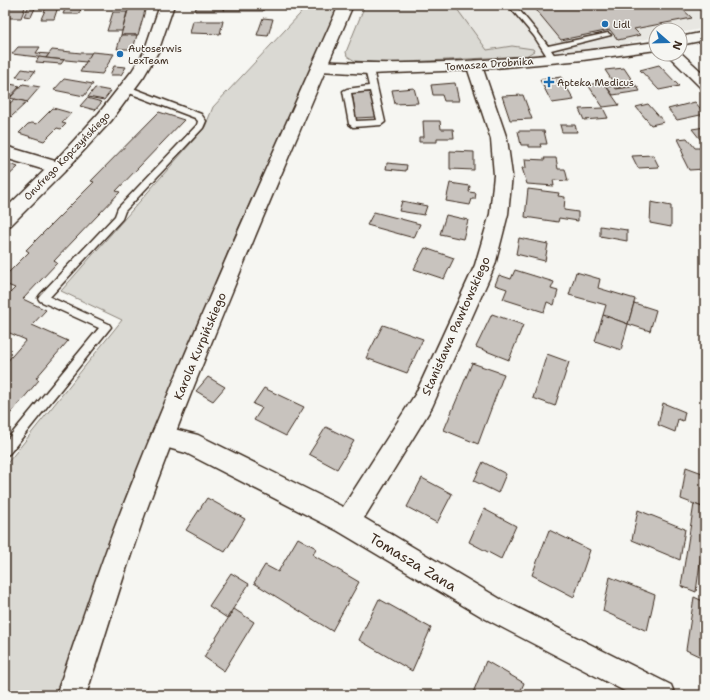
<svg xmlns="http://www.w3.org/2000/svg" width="710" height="700" font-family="'Shantell Sans',sans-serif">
	<rect width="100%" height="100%" fill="#f6f6f2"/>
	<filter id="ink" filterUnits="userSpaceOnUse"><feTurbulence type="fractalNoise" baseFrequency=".025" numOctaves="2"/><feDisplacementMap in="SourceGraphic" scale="8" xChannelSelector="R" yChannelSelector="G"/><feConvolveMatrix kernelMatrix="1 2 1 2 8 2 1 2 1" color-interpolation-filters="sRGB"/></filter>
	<g filter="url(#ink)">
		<polygon fill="#e8e7e2" points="435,5 705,5 705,28 680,33 680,30 656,30 656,37 619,45 548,54 473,59"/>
		<g fill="#dad9d3" stroke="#8a8278">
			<polygon points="304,5 339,5 233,240 130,487 56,695 5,695 5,466 122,320 61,291 205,127 213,107 300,14"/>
			<polygon points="365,5 454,5 487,50 512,46 533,49 534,51 526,56 387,63 355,61 347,56 346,52"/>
		</g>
		<g fill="#c8c3be" stroke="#3b2a1e">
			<polygon points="9,5 26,5 21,18 7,18 5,23 5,8 7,8"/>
			<polygon points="197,5 225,5 224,11 195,11"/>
			<polygon points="225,5 264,5 263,11 224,11"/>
			<polygon points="532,5 678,5 692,18 634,29 640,35 618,40 610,30 561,40"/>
			<polygon points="29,6 36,6 31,17 24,16"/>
			<polygon points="58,7 54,19 41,19 46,8"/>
			<polygon points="66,7 82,7 79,14 63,14"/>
			<polygon points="129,7 146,7 138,35 121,35"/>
			<polygon points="113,12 127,12 122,31 107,31"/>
			<polygon points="263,18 273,19 268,36 257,35"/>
			<polygon points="193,21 223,21 220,34 190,33"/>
			<polygon points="121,35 137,35 133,49 117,49"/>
			<polygon points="18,47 40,47 36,53 49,54 46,58 12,54"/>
			<polygon points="52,50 81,53 92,53 86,62 46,58"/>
			<polygon points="92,52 114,54 102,74 80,72"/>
			<polygon points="39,57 46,58 64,60 61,64 36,62"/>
			<polygon points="659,65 679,86 659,90 640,70"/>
			<polygon points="114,66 126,67 121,75 110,75"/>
			<polygon points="624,68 636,86 617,88 605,70"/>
			<polygon points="22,69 35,71 29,79 16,77"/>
			<polygon points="561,77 574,100 552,103 540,80"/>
			<polygon points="64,79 93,84 84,96 54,90"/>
			<polygon points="603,82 619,105 603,107 588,85"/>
			<polygon points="455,83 459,101 444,101 442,95 433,95 431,85"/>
			<polygon points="10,84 20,86 11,96 5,94 5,90"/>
			<polygon points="23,84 40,87 27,102 10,98"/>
			<polygon points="614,86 616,89 637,86 640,91 613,95 607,87"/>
			<polygon points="95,88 111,91 104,100 88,97"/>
			<polygon points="414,88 418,103 395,104 392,90"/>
			<polygon points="371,92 376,117 356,118 352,93"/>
			<polygon points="523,95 532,119 510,120 502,96"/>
			<polygon points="87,98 102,102 95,110 80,106"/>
			<polygon points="15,99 27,102 11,117 5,115 5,107"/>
			<polygon points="695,102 705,114 677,120 668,109"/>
			<polygon points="648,104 664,122 651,125 636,107"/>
			<polygon points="53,108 71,113 62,123 66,124 61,129 57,128 44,141 19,133 28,124 32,123 37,124"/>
			<polygon points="603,108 608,118 584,120 579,109"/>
			<polygon points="159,112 184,120 116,191 120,192 54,261 57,263 23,299 46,310 32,325 68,341 36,378 39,380 5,420 5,370 8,366 5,364 26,340 5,331 5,298 15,288 5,284 5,276 29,252 26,250 94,182 91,181"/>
			<polygon points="423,121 440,121 441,129 453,129 454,138 437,138 437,142 419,142 419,137 424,137"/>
			<polygon points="560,125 575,125 577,132 562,132"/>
			<polygon points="705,127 705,144 704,144 692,129"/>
			<polygon points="518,131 544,131 547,144 540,144 541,147 529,147 529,145 521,145"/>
			<polygon points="687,138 695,148 705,148 705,169 689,170 682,156 684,156 681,149 683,149 678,139"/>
			<polygon points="450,151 474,152 474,170 450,169"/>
			<polygon points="653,155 659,167 638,168 632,156"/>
			<polygon points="544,158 556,158 558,169 565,169 568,181 553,180 554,186 527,184 522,168 526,168 525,159 545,160"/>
			<polygon points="5,162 18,167 5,179"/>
			<polygon points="387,163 407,165 406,171 386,169"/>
			<polygon points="450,183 470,186 469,192 476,193 475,199 472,199 470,205 446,201"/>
			<polygon points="528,189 559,193 558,196 565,197 564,210 578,212 578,221 559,218 558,222 525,217"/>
			<polygon points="402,201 427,206 424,215 399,211"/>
			<polygon points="651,202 671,206 671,227 650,223"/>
			<polygon points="374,212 420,224 414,238 367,225"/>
			<polygon points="446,215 468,220 463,239 440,234"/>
			<polygon points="600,226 627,230 627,241 600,236"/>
			<polygon points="519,238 548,244 545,261 516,254"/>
			<polygon points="425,248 454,258 444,279 414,269"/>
			<polygon points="515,270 554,282 551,289 558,291 554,305 547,302 544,312 503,299 507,289 495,285 499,275 511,279"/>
			<polygon points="576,272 600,279 598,288 635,299 628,324 603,315 606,305 569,295"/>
			<polygon points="634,303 656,310 650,331 628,324"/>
			<polygon points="492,314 523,325 509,360 476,347"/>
			<polygon points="603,315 628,324 621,350 595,341"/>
			<polygon points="383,325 423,339 407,373 366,358"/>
			<polygon points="547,354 569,362 555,406 533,398"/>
			<polygon points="472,363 504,374 478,444 444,430"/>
			<polygon points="208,377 225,387 213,401 196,391"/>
			<polygon points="264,388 304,407 286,436 254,420 262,408 253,404"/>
			<polygon points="663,403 685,412 683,421 678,419 675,432 658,425"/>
			<polygon points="326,427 354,441 337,469 309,454"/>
			<polygon points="483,462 506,474 498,493 474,481"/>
			<polygon points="686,467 705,474 705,508 681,499"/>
			<polygon points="422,478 452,494 437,523 407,507"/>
			<polygon points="207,498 245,519 225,552 186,530"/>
			<polygon points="694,504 705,508 705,542 703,541 696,592 681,586"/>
			<polygon points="484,509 516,526 501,559 469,542"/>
			<polygon points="638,510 685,529 680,560 632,540"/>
			<polygon points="549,530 590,550 574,597 532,575"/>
			<polygon points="298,538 316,548 313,555 359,582 332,631 254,583 265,565 278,572"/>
			<polygon points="231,573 249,584 227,618 209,606"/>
			<polygon points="610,577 655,595 647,631 603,611"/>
			<polygon points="694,597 705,602 705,659 686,650"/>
			<polygon points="379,599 431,628 412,671 359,640"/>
			<polygon points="234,609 254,622 224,671 204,657"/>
			<polygon points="486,661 524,683 519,695 472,695"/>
		</g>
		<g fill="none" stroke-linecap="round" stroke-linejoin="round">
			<g stroke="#3b2a1e" stroke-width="3">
				<g id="service">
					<polygon points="508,5 515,5 539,34 548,46 608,33 611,35 551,50 557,59 556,61 550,61 534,36"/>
					<path d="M366,67H372L373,69L385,122L381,125L353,127L349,124L343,91L347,89L369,86L365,69ZM370,91L377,120L356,121L351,93Z"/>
					<polygon points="124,87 130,87 201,114 206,121 203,128 125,211 122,219 50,297 109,324 111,327 9,454 5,455 5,442 99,328 40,301 38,298 40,295 115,216 118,208 197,125 198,121 195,118 124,91"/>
				</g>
			</g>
			<g stroke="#3b2a1e" stroke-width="3">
				<g id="minor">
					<polygon points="160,5 174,5 158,52 144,76 111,121 64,172 11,225 5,227 5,209 45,170 5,158 5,146 55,161 99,113 132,71 144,52"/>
					<polygon points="705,32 705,40 680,45 680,37"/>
					<path d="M656,42V50L583,60L483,69L507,139L512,175L508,214L495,265L432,407L364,518L502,600L671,685L675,695H632L484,618L338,531L186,453L154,444L151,437L154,430L162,426L198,435L343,507L416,393L475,265L490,214L494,175L491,139L468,70L369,74L320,71L315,69L312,66L315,63L320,61C432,68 545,57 656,42Z"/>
					<polygon points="680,52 705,75 705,89 700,87 667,54 680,54"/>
				</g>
			</g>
			<g stroke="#3b2a1e" stroke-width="3">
				<path id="tertiary" d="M339,5H353C282,173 209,340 146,511C124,572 106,634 86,695H56C78,634 97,572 121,511C188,340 264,173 339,5Z"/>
			</g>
			<use href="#service" fill="#f6f6f2" fill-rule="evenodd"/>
			<use href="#minor" fill="#f6f6f2" fill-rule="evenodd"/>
			<use href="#tertiary" fill="#f6f6f2" fill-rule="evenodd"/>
		</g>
	</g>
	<g fill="#1f6fb2" stroke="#f6f6f2" stroke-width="1.5">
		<circle cx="605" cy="24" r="4"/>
		<circle cx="120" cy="54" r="4"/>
		<path d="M547 76h4v4h4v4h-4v4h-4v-4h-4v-4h4z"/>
	</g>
	<g text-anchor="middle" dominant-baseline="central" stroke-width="3" stroke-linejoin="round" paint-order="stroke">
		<g font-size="10" fill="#3b2a1e" stroke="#f6f6f2" text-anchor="start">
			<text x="613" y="24">Lidl</text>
			<text x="128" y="48">Autoserwis<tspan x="128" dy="12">LexTeam</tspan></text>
			<text x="557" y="82">Apteka Medicus</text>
		</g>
		<g font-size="10" fill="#3b2a1e" stroke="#f6f6f2">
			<text transform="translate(489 64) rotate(-4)">Tomasza Drobnika</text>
			<text transform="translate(67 156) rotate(-46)">Onufrego Kopczyńskiego</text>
		</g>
		<g font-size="12" fill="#3b2a1e" stroke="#f6f6f2">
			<text transform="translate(456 326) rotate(-66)">Stanisława Pawłowskiego</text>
			<text transform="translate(200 346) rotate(-67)">Karola Kurpińskiego</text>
		</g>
		<g font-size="14" fill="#3b2a1e" stroke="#f6f6f2">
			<text transform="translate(413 562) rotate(31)">Tomasza Zana</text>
		</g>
	</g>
	<rect width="710" height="700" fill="none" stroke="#f6f6f2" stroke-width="20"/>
	<rect x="10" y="10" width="690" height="680" fill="none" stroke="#3b2a1e" stroke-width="1.5" filter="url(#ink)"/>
	<g transform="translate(668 42) rotate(110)"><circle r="19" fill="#f6f6f2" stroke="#aba49d"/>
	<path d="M0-3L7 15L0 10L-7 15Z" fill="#1f6fb2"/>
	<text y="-6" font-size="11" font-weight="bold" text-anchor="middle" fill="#3b2a1e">N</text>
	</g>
</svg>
